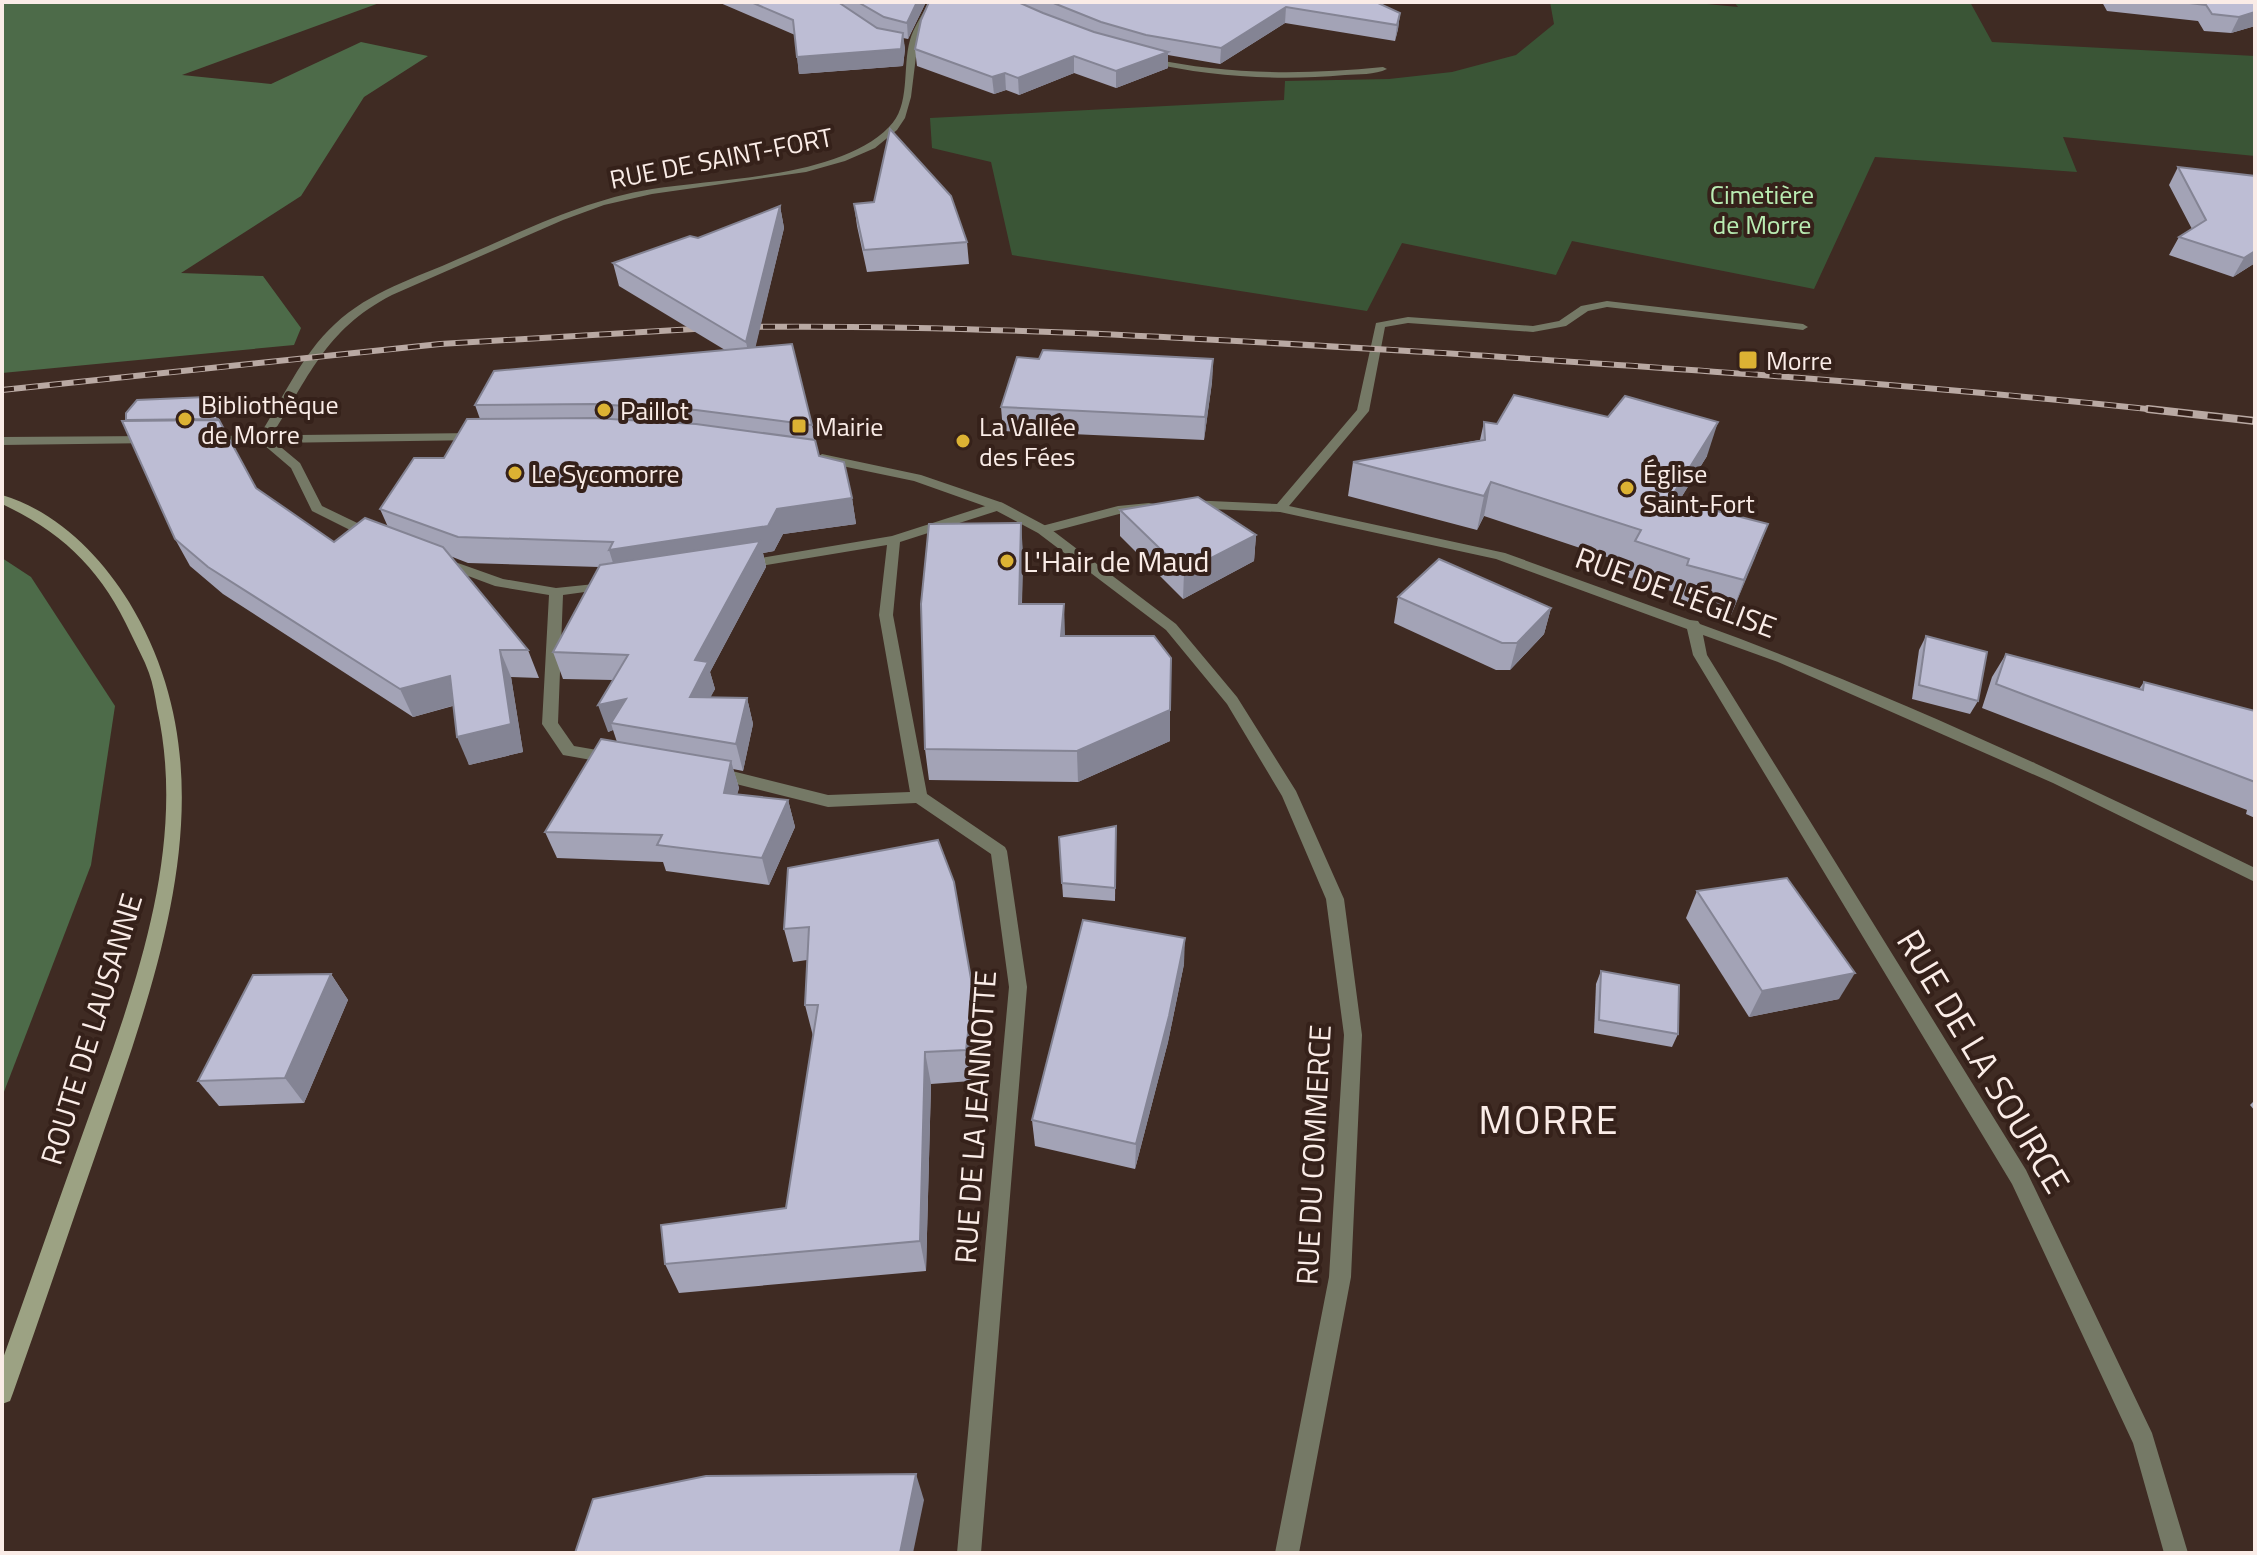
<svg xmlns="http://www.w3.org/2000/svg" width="2257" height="1555" font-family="'Titillium Web',sans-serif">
	<rect width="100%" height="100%" fill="#3f2b23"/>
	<polygon fill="#3a5536" points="1550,2 1686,2 1738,7 1734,2 1970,2 1992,42 2255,56 2255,156 2063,137 2077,172 1875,157 1814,289 1572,241 1556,275 1402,243 1367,311 1012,255 991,162 932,148 930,118 1284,100 1285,81 1389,79 1452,72 1516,55 1554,24"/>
	<g fill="#4d6b49">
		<polygon points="2,2 382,2 182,75 271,84 361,42 428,56 364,97 301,196 181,273 263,276 301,328 294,345 2,373"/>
		<polygon points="2,558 31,577 115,706 91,865 2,1097"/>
	</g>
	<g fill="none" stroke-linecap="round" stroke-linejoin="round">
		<g fill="#757966" fill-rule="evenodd">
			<path d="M929,2H937L918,40L911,97L905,118L897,130L875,148L845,161L806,172L652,194L604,205L563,220L392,295C324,330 309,378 270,438L300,463L322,506L376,532V538H366L312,511L291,468L257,439C282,401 301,355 335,324C370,291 416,278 458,259C522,232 583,200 652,189C720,178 839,178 889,127C911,106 902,67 910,40C914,26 923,14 929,2Z"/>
			<path d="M1149,58C1227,75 1303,75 1383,67L1387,69C1375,75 1358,74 1345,75C1277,81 1212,77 1146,62Z"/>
			<path d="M1607,301L1803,324L1808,327L1803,330L1607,307L1588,311L1566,326L1533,332L1408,323L1385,327L1369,411L1289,506L1505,553L1690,620L1698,621L1700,624C1890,693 2073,779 2255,868V882L2053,783L1778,662L1703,635L1707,655L2026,1170L2152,1433L2188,1553H2164L2133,1443L2012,1184L1693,655L1687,629L1496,559L1280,512L1188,508L1182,504L1188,500L1277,504L1357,410L1376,323L1408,317L1533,326L1559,321L1581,306Z"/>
			<polygon points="998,502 1003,503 1003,509 900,542 893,615 927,794 1005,847 1007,851 1027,987 981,1553 957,1553 1009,987 991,854 916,803 828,807 716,779 708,773 716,767 828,795 910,792 879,615 887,545 743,569 736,565 743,561 892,536"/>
			<polygon points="1149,503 1154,504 1154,510 1119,514 1043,534 1036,530 1038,527 1118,506"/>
			<polygon points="441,557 503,579 556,588 614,582 616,585 614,588 563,595 558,723 574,746 620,754 622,758 620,762 614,764 563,755 542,724 549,595 495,586 436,564 434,561"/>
		</g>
		<g fill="#757966" fill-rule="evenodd">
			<polygon points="476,433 482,437 480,440 211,444 205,440 211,436"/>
			<polygon points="152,436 158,440 156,443 2,445 2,437"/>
			<polygon points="822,454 921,475 1003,503 1048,527 1176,624 1237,697 1296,791 1344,899 1362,1035 1351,1277 1299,1553 1275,1553 1329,1277 1344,1035 1326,899 1282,796 1227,704 1166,630 1038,533 993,509 914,481 818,461 816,458"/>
		</g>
		<path fill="#9ca283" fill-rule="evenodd" d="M2,495C56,511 100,555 129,602C234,775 160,967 100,1142C71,1225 43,1309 13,1393L10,1401L2,1404V1361C28,1289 53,1216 79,1144C128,1006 190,856 157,708C155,696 153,684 149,673C144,659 137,647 131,634C102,571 65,534 2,504Z"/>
		<g stroke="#b9a9a3" stroke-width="6">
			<g id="rail-far1">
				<path d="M739,327C974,324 1208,339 1443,353C1684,369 1925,385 2166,411"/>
				<polyline points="2,390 440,344 711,328"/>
			</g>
		</g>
		<g stroke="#b9a9a3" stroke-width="8">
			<polyline id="rail" points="2148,409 2255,421"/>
		</g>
		<use href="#rail-far1" stroke="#35211a" stroke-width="4" stroke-dasharray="12" stroke-linecap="butt"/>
		<use href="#rail" stroke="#35211a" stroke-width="5" stroke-dasharray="15" stroke-linecap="butt"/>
	</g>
	<g fill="#a3a3b6">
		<polygon points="718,2 926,2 908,39 903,38 905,49 903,66 799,74 795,35"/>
		<polygon points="929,2 1376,2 1400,13 1398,29 1395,41 1285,23 1220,64 1168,55 1168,68 1116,88 1074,73 1019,95 1006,90 994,94 917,66 915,49"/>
		<polygon points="2102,2 2255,2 2255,26 2231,33 2204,31 2198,21 2107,11"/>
		<polygon points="2178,167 2255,176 2255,263 2233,277 2169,255 2179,237 2192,229 2169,185"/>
		<polygon points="854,204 967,242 969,264 867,272 857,226"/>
		<polygon points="780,206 784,228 755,347 812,425 819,456 852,498 856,524 783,534 774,551 763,553 766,567 710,672 715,689 710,697 747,698 753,724 743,771 733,769 739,788 737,794 788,800 795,827 769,885 666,871 663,862 557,858 545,832 617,742 613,730 608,732 613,680 563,679 553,652 599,567 468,563 450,556 528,650 539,678 511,677 523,752 469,765 453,706 413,717 223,594 190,566 175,539 256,488 334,542 388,527 380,509 444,458 480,419 475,405 725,350 619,286 613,263 698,238"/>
		<polygon points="1039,359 1213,359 1212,382 1204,440 1003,431 1001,407"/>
		<polygon points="1484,422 1707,456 1679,501 1768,524 1731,615 1675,600 1677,593 1624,576 1628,564 1484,516 1477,530 1348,496 1353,462 1480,440"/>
		<polygon points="1120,510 1256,535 1254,561 1183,599 1120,536"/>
		<polygon points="1023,553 1022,604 1065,636 1170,710 1170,741 1078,782 929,780 925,749"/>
		<polygon points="1398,597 1551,608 1544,634 1510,670 1496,670 1394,623"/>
		<polygon points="1926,636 1978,701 1970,714 1912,699 1919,650"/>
		<polygon points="2006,654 2139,689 2144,682 2255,711 2255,818 2246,814 2247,810 1982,708 1992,677"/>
		<polygon points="1116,826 1115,901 1063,897 1059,837"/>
		<polygon points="788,868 977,1023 971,1081 931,1084 926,1271 679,1293 665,1264 786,1208 813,1036 805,1005 807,960 793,962 784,929"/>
		<polygon points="1697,891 1839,999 1749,1017 1686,918"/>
		<polygon points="1184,964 1168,1042 1135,1169 1035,1146 1032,1120"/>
		<polygon points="1601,971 1678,1034 1672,1047 1594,1033 1596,984"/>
		<polygon points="331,974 348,1000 304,1103 219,1106 198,1081"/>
		<polygon points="2255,1100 2255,1111 2250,1105"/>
	</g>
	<g fill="#848494">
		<polygon points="917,2 926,2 908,39 907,23"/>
		<polygon points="1286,7 1285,23 1220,64 1221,48"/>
		<polygon points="2255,12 2255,26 2231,33 2239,17"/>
		<polygon points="1400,13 1398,29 1395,41 1397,25"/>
		<polygon points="903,33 905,49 903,66 799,74 797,57"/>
		<polygon points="1168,52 1168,68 1116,88 1116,71"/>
		<polygon points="1074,56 1074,73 1019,95 1018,78"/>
		<polygon points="1005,73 1006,90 994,94 992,77"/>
		<polygon points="780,206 784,228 751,366 746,342"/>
		<polygon points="2255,251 2255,263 2233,277 2244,258"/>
		<polygon points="1213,359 1212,382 1204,440 1205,417"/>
		<polygon points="1718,422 1707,456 1659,533 1670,499"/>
		<polygon points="1491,482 1484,516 1477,530 1484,496"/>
		<polygon points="852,498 856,524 783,534 774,551 763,553 766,567 710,672 715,689 697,723 690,697 695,660 617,576 609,550 777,509"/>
		<polygon points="1021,523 1023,553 1021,635 1019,604"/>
		<polygon points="1768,524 1755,558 1731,615 1744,580"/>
		<polygon points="1256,535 1254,561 1183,599 1184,572"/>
		<polygon points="1064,604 1065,634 1062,667 1061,636"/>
		<polygon points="1551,608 1544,634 1510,670 1517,643"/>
		<polygon points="500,650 511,677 523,752 469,765 457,737"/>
		<polygon points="450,676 462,703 413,717 400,689"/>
		<polygon points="747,698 753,724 743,771 736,744"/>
		<polygon points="626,699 611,723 613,730 608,732 598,705"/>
		<polygon points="1170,710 1170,741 1078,782 1077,751"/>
		<polygon points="731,761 739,788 731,819 724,793"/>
		<polygon points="788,800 795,827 769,885 762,858"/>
		<polygon points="1185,938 1184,964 1168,1042 1135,1169 1136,1144"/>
		<polygon points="1855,973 1839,999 1749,1017 1762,991"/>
		<polygon points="331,974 348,1000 304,1103 285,1078"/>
		<polygon points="973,990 977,1023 971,1081 966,1050"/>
		<polygon points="925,1052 931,1084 926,1271 920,1241"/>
		<polygon points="916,1474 924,1500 913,1553 900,1553"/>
	</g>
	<g fill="#bdbdd4" stroke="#848494" stroke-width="2">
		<polygon points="751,2 838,2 877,28 903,33 901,49 797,57 793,20"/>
		<polygon points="858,2 917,2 907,23 884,17"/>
		<polygon points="929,2 1018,2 1043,13 1094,32 1168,52 1116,71 1074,56 1018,78 1005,73 992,77 915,49 921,20"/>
		<polygon points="1051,2 1376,2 1400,13 1397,25 1286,7 1221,48 1146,35 1101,22"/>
		<polygon points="2181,2 2255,2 2255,12 2239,17 2212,14 2206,5"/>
		<polygon points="890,129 951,196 967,242 864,250 854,204 874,202"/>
		<polygon points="2178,167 2255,176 2255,251 2244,258 2179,237 2206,220"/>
		<polygon points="780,206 746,342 613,263 690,236 698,238"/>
		<polygon points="792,344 812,425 696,410 593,404 475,405 494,371"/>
		<polygon points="1043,350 1213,359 1205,417 1001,407 1017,357 1039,359"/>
		<polygon points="1514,395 1608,417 1625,396 1718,422 1670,499 1768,524 1744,580 1687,565 1689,559 1635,541 1641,530 1491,482 1484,496 1353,462 1485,440 1484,422 1497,424"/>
		<polygon points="206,397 218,419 126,420 126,413 137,400"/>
		<polygon points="593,418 696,424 815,440 819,456 844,462 852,498 777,509 768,526 609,550 613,542 458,537 380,509 414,458 444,458 467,419"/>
		<polygon points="219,420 256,488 334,542 365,518 443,547 528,650 500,650 511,724 457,737 450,676 400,689 208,567 175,539 122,421"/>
		<polygon points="1198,497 1256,535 1184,572 1120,510"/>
		<polygon points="1021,523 1019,604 1064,604 1061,636 1154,636 1171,658 1170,710 1077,751 925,749 921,604 929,524"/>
		<polygon points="760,541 695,660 708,662 690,697 747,698 736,744 611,723 626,699 598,705 628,655 553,652 600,565"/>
		<polygon points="1439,559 1551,608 1517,643 1502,643 1398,597"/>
		<polygon points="1926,636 1987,652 1978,701 1919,685"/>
		<polygon points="2006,654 2143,690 2144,682 2255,711 2255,782 1996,684"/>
		<polygon points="601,739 731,761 724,793 788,800 762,858 657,845 662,835 545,832"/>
		<polygon points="1116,826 1115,888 1062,883 1059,837"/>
		<polygon points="938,840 954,882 973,990 966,1050 925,1052 920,1241 665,1264 661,1225 786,1208 818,1005 805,1005 809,927 784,929 788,868"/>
		<polygon points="1787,878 1855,973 1762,991 1697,891"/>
		<polygon points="1083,920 1185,938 1169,1016 1136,1144 1032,1120"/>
		<polygon points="1601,971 1679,985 1678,1034 1599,1020"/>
		<polygon points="331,974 285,1078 198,1081 253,975"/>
		<polygon points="916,1474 900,1553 575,1553 593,1499 706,1476"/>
	</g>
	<g fill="#dcb233" stroke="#35211a" stroke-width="3">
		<rect x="1738" y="350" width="20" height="20" rx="4"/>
		<circle cx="604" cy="410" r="8"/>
		<circle cx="185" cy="419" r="8"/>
		<rect x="791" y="418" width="16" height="16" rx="4"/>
		<circle cx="963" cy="441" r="8"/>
		<circle cx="515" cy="473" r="8"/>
		<circle cx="1627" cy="488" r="8"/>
		<circle cx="1007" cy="561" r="8"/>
	</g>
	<g text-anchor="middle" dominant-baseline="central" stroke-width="8" stroke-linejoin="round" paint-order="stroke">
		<g font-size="26" fill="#faece7" stroke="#35211a">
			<text transform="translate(721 158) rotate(-11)">RUE DE SAINT-FORT</text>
		</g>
		<g font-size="26" fill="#baedb3" stroke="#35211a">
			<text x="1762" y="194">Cimetière<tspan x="1762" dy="30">de Morre</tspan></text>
		</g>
		<g font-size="26" fill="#faece7" stroke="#35211a" text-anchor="start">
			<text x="1766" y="360">Morre</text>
			<text x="201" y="404">Bibliothèque<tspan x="201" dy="30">de Morre</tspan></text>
			<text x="620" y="410">Paillot</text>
			<text x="815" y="426">Mairie</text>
			<text x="979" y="426">La Vallée<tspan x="979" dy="30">des Fées</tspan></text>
			<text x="531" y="473">Le Sycomorre</text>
			<text x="1643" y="473">Église<tspan x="1643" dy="30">Saint-Fort</tspan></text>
		</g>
		<g font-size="30" fill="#faece7" stroke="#35211a" text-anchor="start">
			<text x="1023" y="561">L'Hair de Maud</text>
		</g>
		<g font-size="30" fill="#faece7" stroke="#35211a">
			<text transform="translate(1676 592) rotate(20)">RUE DE L'ÉGLISE</text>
			<text transform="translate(91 1029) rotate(-73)">ROUTE DE LAUSANNE</text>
			<text transform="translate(975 1117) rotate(-86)">RUE DE LA JEANNOTTE</text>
			<text transform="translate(1313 1155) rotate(-87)">RUE DU COMMERCE</text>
		</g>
		<g font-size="36" fill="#faece7" stroke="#35211a">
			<text transform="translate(1984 1061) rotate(59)">RUE DE LA SOURCE</text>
		</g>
		<g font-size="40" letter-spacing="2" fill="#faece7" stroke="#35211a">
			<text x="1549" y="1119">MORRE</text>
		</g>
	</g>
	<rect width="2257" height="1555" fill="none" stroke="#faece7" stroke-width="8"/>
</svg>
